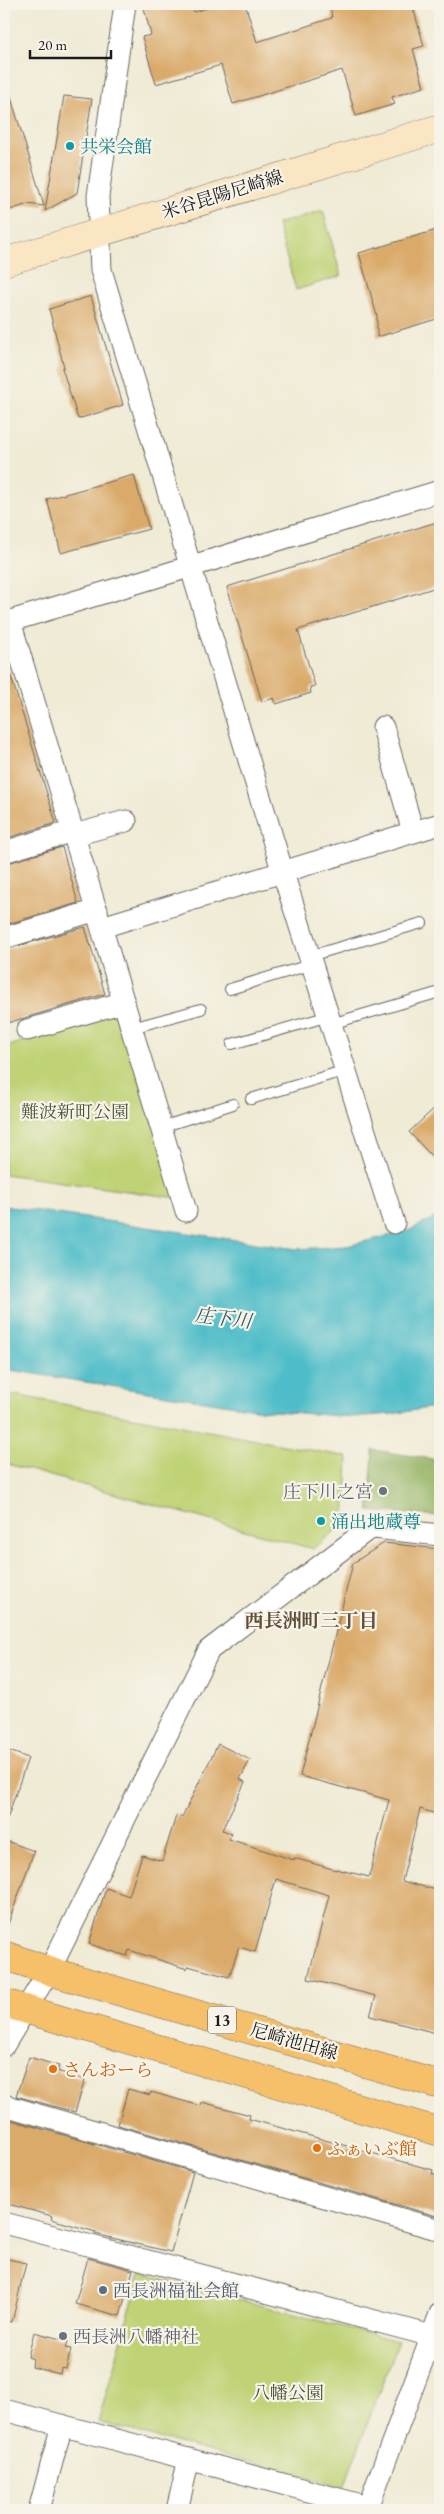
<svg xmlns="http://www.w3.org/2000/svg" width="444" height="2514" font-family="'EB Garamond','Noto Serif JP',serif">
	<rect width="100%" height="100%" fill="#f7f3e8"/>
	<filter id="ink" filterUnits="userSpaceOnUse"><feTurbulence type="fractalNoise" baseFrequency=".02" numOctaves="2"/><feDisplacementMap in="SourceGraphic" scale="10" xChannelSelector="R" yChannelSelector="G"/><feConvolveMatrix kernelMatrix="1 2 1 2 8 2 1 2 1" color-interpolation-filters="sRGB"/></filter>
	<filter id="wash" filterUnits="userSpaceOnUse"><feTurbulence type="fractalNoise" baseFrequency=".0096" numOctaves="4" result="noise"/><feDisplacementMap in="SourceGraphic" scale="20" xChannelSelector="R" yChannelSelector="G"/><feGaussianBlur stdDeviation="1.12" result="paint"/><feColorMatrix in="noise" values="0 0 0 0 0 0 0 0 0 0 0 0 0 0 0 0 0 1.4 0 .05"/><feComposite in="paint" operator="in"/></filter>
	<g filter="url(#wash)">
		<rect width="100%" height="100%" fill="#f0ebd5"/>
		<g fill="#bfd376" stroke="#6e7849">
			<polygon points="323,210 341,276 296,290 277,224"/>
			<polygon points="117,1007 177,1198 4,1174 4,1048"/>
			<polygon points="4,1393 348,1457 345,1523 313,1549 4,1463"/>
			<polygon points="140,2274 398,2341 344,2487 98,2422"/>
		</g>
		<polygon fill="#97b567" stroke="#5a6842" points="373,1450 440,1460 440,1516 369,1511"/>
		<polygon fill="#50bdc9" stroke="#366c72" points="4,1206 297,1249 347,1246 408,1231 440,1215 440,1406 392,1414 352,1417 261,1410 4,1369"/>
		<g id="blocks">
			<g fill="#daaa6b">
				<polygon points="143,4 192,4 194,12 220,4 245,4 257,42 332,18 330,4 412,4 424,46 413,49 424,87 392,97 395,104 356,116 342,70 233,104 221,65 156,84 142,37 151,35"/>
				<polygon points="9,91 44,206 28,204 4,212 4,92"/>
				<polygon points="64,96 92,99 77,193 45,211"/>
				<polygon points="440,229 440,318 377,337 377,316 359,253"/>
				<polygon points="91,296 123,405 78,419 62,368 64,367 49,309"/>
				<polygon points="134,475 149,529 61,553 47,499"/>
				<polygon points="440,521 440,586 298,630 315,686 310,687 311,693 276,704 274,698 262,702 227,587"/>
				<polygon points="4,670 9,670 56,823 4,839"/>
				<polygon points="62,847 78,903 4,925 4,864"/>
				<polygon points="85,927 105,994 4,1024 4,950"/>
				<polygon points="440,1103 440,1165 409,1132"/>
				<polygon points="384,1543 440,1549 440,1815 420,1809 402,1881 440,1891 440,2034 370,2016 376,1996 308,1979 329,1895 276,1879 255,1952 239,1947 229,1977 188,1966 187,1969 129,1950 127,1956 89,1944 106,1888 129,1896 142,1855 162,1861 176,1816 182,1817 218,1744 250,1760 240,1779 245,1782 222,1830 231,1833 229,1839 294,1860 294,1858 336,1870 336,1869 369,1877 389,1800 300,1776 353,1563"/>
				<polygon points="4,1749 28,1758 7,1819 4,1818"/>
				<polygon points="4,1840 34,1851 7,1927 4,1926"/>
				<polygon points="29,2057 59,2066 57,2071 85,2080 75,2112 16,2096"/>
				<polygon points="128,2089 150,2095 151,2092 201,2106 202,2102 250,2115 249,2119 433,2170 432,2174 440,2177 440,2217 118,2125"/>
				<polygon points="4,2118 193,2172 171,2252 95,2234 96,2232 51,2219 52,2216 4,2203"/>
				<polygon points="4,2258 26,2263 12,2322 4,2321"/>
				<polygon points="88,2258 133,2270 120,2316 75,2304"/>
				<polygon points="34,2332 68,2341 66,2348 71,2349 66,2369 61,2368 60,2374 32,2367 33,2359 28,2357"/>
			</g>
		</g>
	</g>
	<g filter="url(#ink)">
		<use href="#blocks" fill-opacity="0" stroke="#66645d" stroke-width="1"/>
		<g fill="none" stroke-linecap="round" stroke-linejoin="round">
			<g stroke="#66645d" stroke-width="12">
				<g id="lane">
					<polyline points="310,956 422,923"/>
					<polyline points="230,989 313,964"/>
					<polyline points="331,1024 440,992"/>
					<polyline points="132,1028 201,1009"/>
					<polyline points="232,1044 329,1016"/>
					<polyline points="251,1099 346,1070"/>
					<polyline points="162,1127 233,1104"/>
				</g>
			</g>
			<g stroke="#66645d" stroke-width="23">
				<g id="street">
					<polyline points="125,4 98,196 101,270 283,873 394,1223"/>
					<polyline points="10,621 186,1211"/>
					<polyline points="4,623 440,491"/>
					<polyline points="383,727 413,832"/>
					<polyline points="74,835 126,821"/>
					<polyline points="4,852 73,831"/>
					<polyline points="102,927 440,824"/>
					<polyline points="4,938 97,910"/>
					<polyline points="27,1030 124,1002"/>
					<polyline points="4,2045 49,1971 209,1650 366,1531 374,1528 440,1535"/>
					<polyline points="4,2105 440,2230"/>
					<polyline points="4,2223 432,2336"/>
					<polyline points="4,2410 369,2507"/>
					<polyline points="39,2510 62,2425"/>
					<polyline points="177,2510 189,2459"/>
					<polyline points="367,2510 440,2314"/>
				</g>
			</g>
			<g stroke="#66645d" stroke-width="29">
				<polyline id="secondary" points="4,262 440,128"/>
			</g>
			<g stroke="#66645d" stroke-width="29">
				<g id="primary">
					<polyline points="4,1955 49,1971 440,2085"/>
					<polyline points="4,2003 440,2132"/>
				</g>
			</g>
			<use href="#lane" stroke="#fff" stroke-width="10"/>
			<use href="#street" stroke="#fff" stroke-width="21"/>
			<use href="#secondary" stroke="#fbe6c4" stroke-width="28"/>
			<use href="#primary" stroke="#f6c06b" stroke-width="28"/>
		</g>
	</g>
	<g fill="#0f9aa8" stroke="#f7f3e8" stroke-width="2">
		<circle cx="70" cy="146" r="5"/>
		<circle cx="321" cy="1521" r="5"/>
	</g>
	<g fill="#6b7280" stroke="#f7f3e8" stroke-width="2">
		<circle cx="383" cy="1491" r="5"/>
		<circle cx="63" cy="2336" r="5"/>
	</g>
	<g fill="#e8710a" stroke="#f7f3e8" stroke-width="2">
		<circle cx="53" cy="2069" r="5"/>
		<circle cx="317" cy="2148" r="5"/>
	</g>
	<circle fill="#5c6f8a" stroke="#f7f3e8" stroke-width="2" cx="103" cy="2290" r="5"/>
	<g text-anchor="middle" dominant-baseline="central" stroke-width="4.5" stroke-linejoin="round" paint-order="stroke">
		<rect fill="#f7f3e8" stroke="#5e5c59" stroke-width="1" x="208" y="2006.5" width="28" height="27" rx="4"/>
		<g font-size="16" font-weight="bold" fill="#1c1c1c">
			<text x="222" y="2020">13</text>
		</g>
		<g font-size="18" fill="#0d838f" stroke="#f7f3e8" text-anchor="start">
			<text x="80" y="146">共栄会館</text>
			<text x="331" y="1521">涌出地蔵尊</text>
		</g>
		<g font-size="18" fill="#1c1c1c" stroke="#f7f3e8">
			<text transform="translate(222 194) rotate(-17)">米谷昆陽尼崎線</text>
			<text transform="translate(294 2041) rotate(16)">尼崎池田線</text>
		</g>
		<g font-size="18" fill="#4d5337" stroke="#f7f3e8">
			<text x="75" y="1111">難波新町公園</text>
			<text x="288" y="2392">八幡公園</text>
		</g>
		<g font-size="18" fill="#5b616d" stroke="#f7f3e8" text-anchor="end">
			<text x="373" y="1491">庄下川之宮</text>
			<text x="73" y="2336" text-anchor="start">西長洲八幡神社</text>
		</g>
		<g font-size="18" fill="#c56008" stroke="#f7f3e8" text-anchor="start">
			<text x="63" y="2069">さんおーら</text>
			<text x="327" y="2148">ふぁいぶ館</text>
		</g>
		<g font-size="18" fill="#4e5e75" stroke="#f7f3e8" text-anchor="start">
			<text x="113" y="2290">西長洲福祉会館</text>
		</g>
		<g font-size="19" font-style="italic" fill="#315c61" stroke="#f7f3e8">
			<text transform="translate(223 1318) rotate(7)">庄下川</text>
		</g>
		<g font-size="19" font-weight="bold" fill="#5e4e38" stroke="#f7f3e8">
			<text x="311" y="1620">西長洲町三丁目</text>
		</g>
	</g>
	<rect width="444" height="2514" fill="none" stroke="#f7f3e8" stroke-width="20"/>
	<path d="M30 50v8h81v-8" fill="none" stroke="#1c1c1c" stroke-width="2.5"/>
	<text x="38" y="50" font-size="15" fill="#1c1c1c" stroke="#f7f3e8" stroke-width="4" paint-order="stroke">20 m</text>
</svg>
